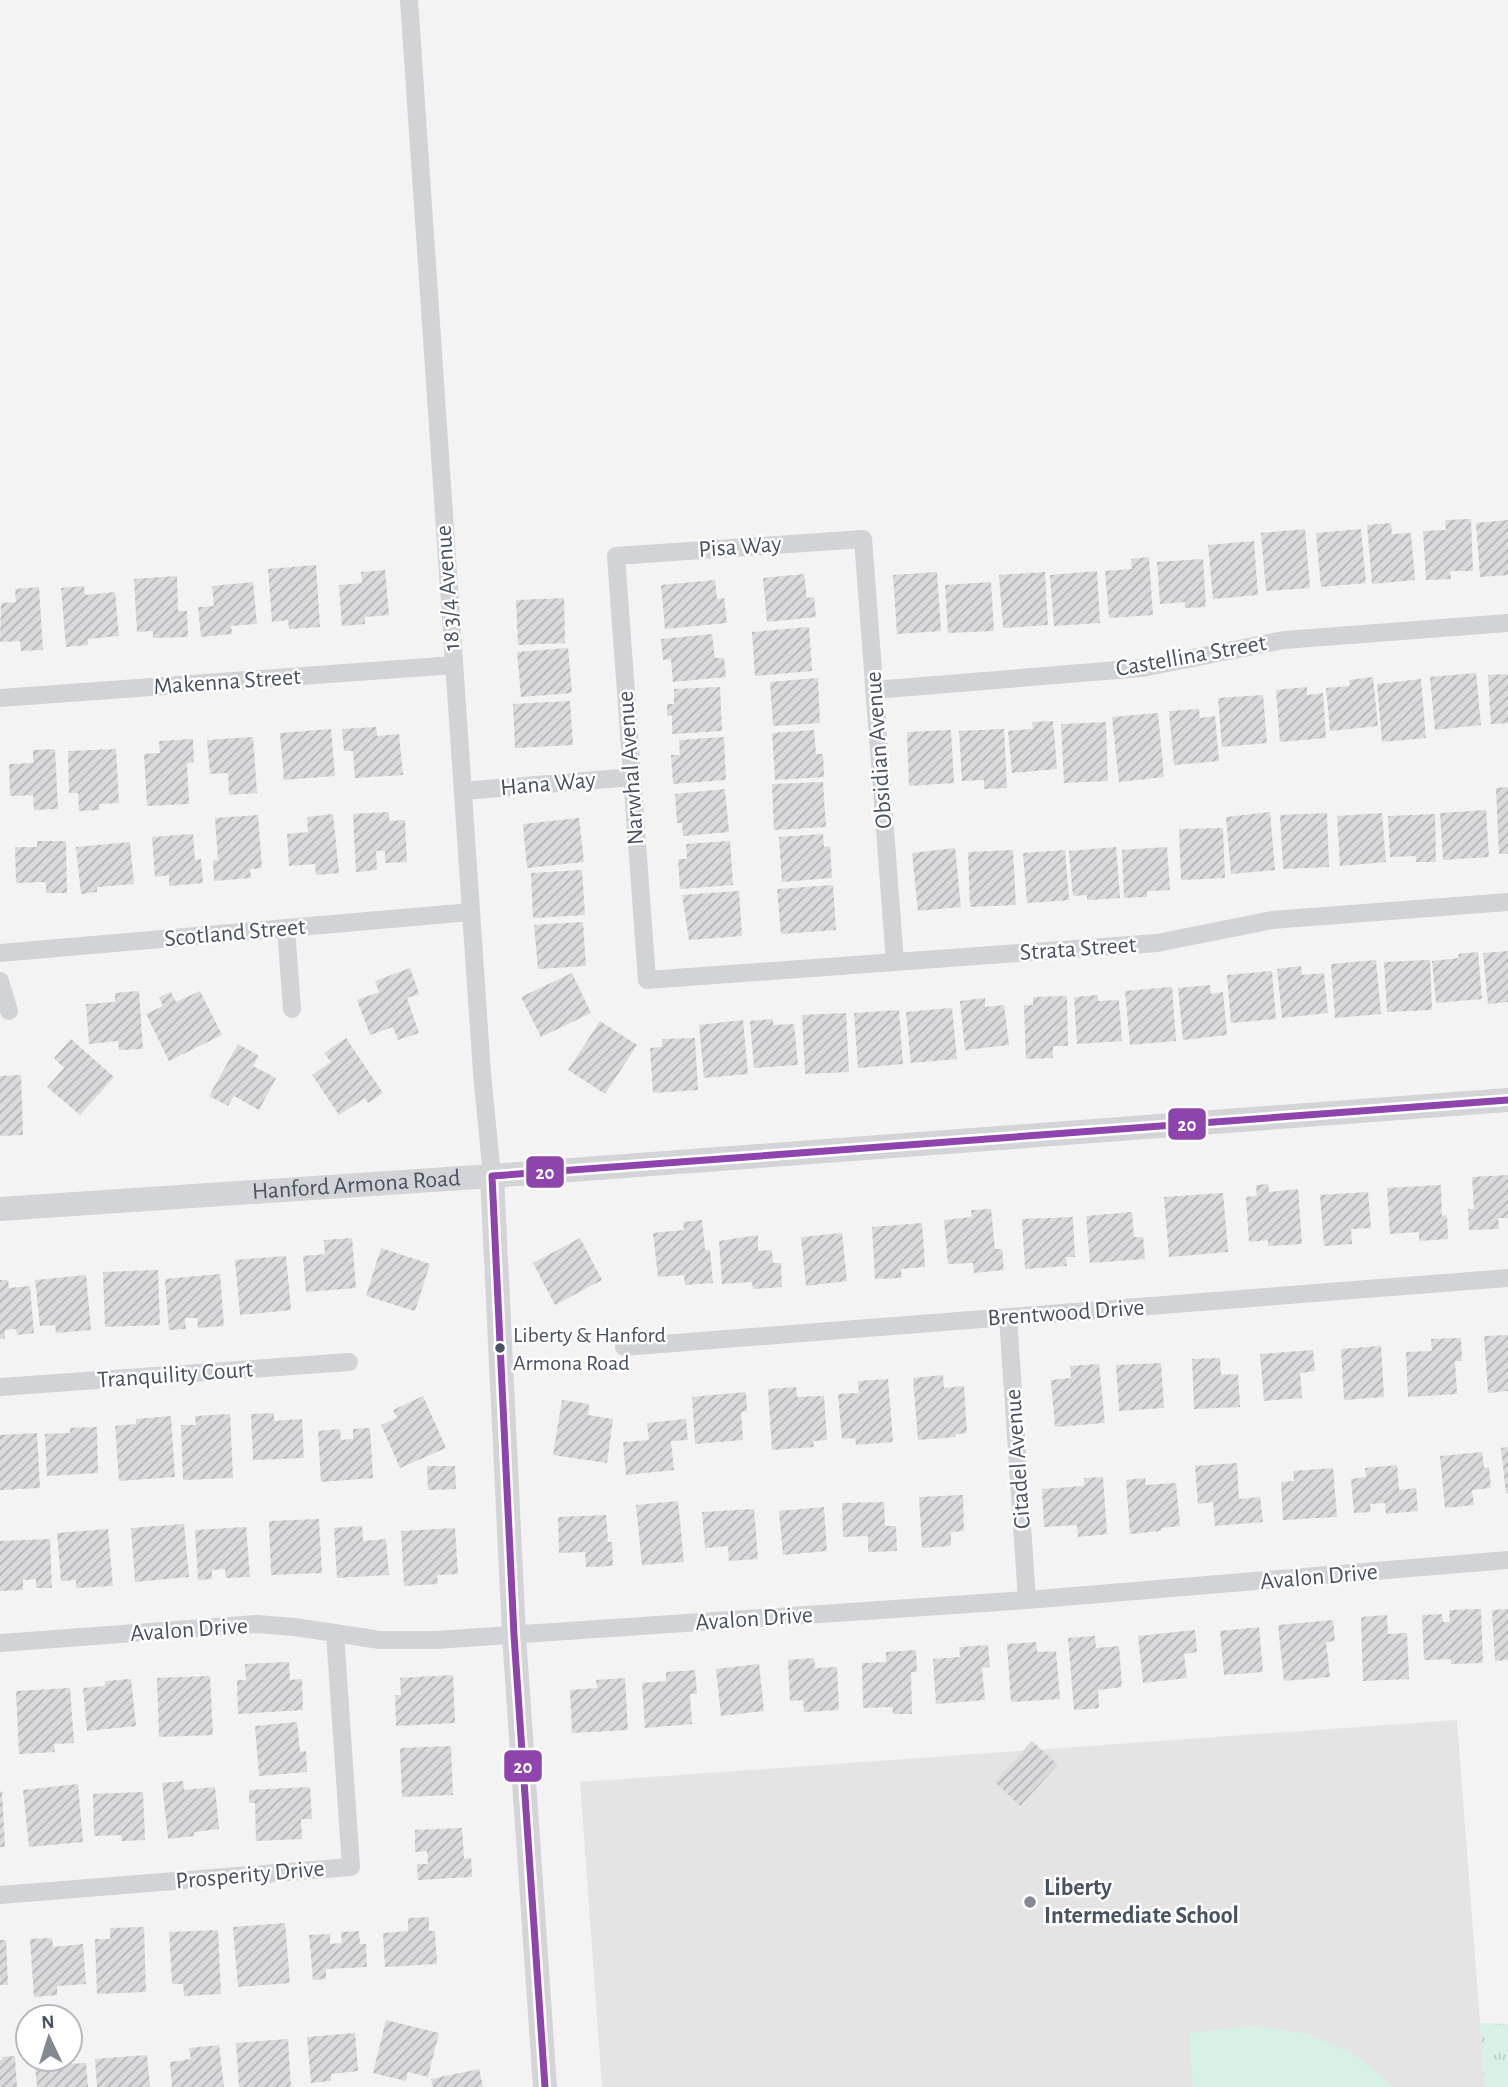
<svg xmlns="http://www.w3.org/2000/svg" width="1508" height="2087" font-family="'Alegreya Sans',sans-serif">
	<defs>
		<pattern id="grass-tufts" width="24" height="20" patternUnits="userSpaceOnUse" patternTransform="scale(1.75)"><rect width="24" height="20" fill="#d7f2e5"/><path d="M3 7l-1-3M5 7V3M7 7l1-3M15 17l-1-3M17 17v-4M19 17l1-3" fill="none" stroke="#bad1c7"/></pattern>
		<pattern id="building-hatch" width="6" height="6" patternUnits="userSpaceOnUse" patternTransform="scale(1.75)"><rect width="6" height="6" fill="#dadadc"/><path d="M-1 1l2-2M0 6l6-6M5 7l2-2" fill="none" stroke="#b3b3b6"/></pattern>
	</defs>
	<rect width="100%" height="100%" fill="#f3f3f3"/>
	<polygon fill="#e4e4e5" points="1457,1720 1485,2087 602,2087 580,1782"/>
	<polygon fill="url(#grass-tufts)" points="1480,2023 1508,2024 1508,2087 1485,2087"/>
	<polygon fill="#d7f2e5" points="1253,2026 1308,2034 1354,2054 1394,2087 1193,2087 1189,2033"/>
	<g fill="url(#building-hatch)">
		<polygon points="1471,519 1473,571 1450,571 1451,579 1426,580 1423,531 1446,530 1445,520"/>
		<polygon points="1508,520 1508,575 1480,577 1476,523"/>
		<polygon points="1391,523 1392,534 1411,533 1415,580 1372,584 1367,525"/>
		<polygon points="1305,529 1310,588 1266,591 1261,533"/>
		<polygon points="1361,529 1366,583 1321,587 1316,533"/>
		<polygon points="1254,541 1258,595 1213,599 1208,545"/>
		<polygon points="1149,557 1153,615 1109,618 1105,571 1132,569 1131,559"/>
		<polygon points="1203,559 1206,607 1185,608 1185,602 1160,604 1157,562"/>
		<polygon points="316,565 320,627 289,629 288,620 272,622 268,569"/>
		<polygon points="385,570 389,615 365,617 365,624 342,626 339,585 362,583 361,572"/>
		<polygon points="1097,571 1100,623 1054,626 1050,575"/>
		<polygon points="937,572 941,631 897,634 893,575"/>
		<polygon points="1045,572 1048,625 1003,628 999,575"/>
		<polygon points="804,574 807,598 814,597 816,617 767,622 763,578"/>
		<polygon points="177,576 178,611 187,611 188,637 153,638 153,631 137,632 134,579"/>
		<polygon points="715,580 717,599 724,598 727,623 665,629 661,585"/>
		<polygon points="253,582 257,624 231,626 232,634 201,637 198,607 214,606 212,586"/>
		<polygon points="991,582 994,631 948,633 945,585"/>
		<polygon points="84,586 85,595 115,592 119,636 88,639 88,645 66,647 61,588"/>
		<polygon points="39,587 43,650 21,651 20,641 0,642 1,603 16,602 15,589"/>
		<polygon points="564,598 565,643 518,645 516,600"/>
		<polygon points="809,627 812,671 755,676 752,632"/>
		<polygon points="712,634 715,658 724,658 726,677 673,682 671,659 663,660 661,639"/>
		<polygon points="568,648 572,693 521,697 517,652"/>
		<polygon points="1476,673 1481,725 1435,730 1430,677"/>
		<polygon points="1508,674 1508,723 1491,724 1488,675"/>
		<polygon points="1373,677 1378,726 1330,731 1326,688 1350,686 1349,680"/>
		<polygon points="818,678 820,723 773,726 770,682"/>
		<polygon points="1421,679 1426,738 1382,742 1377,684"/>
		<polygon points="720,687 722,731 672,734 672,715 667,716 667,704 674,704 674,689"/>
		<polygon points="1307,687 1307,695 1323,693 1326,738 1280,742 1276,690"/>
		<polygon points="1263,695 1267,743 1222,747 1218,698"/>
		<polygon points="570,701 573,745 515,748 513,704"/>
		<polygon points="1199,709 1200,718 1215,716 1219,761 1174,765 1169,711"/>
		<polygon points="1158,713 1164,777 1119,782 1112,717"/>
		<polygon points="1053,721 1057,769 1012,773 1008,731 1033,729 1032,722"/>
		<polygon points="1106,722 1108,781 1064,783 1061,724"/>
		<polygon points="376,727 377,736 399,734 403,775 355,778 353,751 344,751 342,729"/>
		<polygon points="331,729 335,776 284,780 280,733"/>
		<polygon points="1004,729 1007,788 984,789 984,780 962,781 959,731"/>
		<polygon points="814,730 816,754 823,754 824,777 775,780 772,733"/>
		<polygon points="951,730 954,783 909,786 907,732"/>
		<polygon points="253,737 257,793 229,795 228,773 210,774 207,740"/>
		<polygon points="724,737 726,780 673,784 671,755 680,755 679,740"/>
		<polygon points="193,739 194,762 187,763 189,804 147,806 144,754 160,753 159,741"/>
		<polygon points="55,749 58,809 34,810 33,795 10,796 9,764 33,763 33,750"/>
		<polygon points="116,749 119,803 99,804 99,810 79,811 78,793 69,793 68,751"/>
		<polygon points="823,782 826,827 774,830 772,784"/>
		<polygon points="1508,787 1508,854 1499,854 1496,788"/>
		<polygon points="725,789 729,832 683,836 682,823 677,823 675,794"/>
		<polygon points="1486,810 1489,857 1443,860 1440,813"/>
		<polygon points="389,812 389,821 405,820 407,862 385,863 385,851 376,851 377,870 356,872 353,814"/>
		<polygon points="1270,812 1275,870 1231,874 1226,817"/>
		<polygon points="1327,813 1329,867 1283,869 1280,815"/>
		<polygon points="1382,813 1386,862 1340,866 1337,816"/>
		<polygon points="333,814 339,873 316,875 315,864 289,866 287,834 308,832 307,817"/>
		<polygon points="1435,814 1436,862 1416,862 1416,856 1390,857 1388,816"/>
		<polygon points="258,815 262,868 250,869 251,878 214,881 213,860 218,860 215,818"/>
		<polygon points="579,818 584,862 527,868 523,824"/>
		<polygon points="1223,828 1225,878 1181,880 1179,829"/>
		<polygon points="193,834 195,860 201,859 203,883 169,886 169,875 155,877 152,837"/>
		<polygon points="823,834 824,847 830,846 832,878 782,882 779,837"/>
		<polygon points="37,841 66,841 67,893 46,893 46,882 16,883 15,847 37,847"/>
		<polygon points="730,841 733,885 680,889 678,859 687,859 686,844"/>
		<polygon points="130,842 134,884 97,887 97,892 81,894 76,847"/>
		<polygon points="1116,847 1120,898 1087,900 1087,895 1073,896 1069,851"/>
		<polygon points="1167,847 1170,890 1147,891 1147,897 1124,898 1122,850"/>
		<polygon points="955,848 961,907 918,911 912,853"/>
		<polygon points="1013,850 1016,905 970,907 968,852"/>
		<polygon points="1065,850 1069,900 1027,903 1023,853"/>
		<polygon points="582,870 585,915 533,918 531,873"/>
		<polygon points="833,885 836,930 781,934 777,889"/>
		<polygon points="739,891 742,936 689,940 682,895"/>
		<polygon points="583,922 586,966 538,969 534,925"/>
		<polygon points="1508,951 1508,1002 1488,1004 1483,953"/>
		<polygon points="1478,952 1482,999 1436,1003 1432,961 1459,958 1458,954"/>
		<polygon points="1376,960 1381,1014 1335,1018 1331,964"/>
		<polygon points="1430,960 1432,1010 1387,1012 1384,962"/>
		<polygon points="1301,966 1302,975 1324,973 1328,1013 1282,1018 1277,969"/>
		<polygon points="410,968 419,994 407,998 419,1033 398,1040 393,1027 370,1035 357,1000 379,992 375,981"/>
		<polygon points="1272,971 1276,1019 1231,1023 1227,975"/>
		<polygon points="572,973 591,1013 541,1037 521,997"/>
		<polygon points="1210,985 1211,994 1223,992 1227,1035 1183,1040 1178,988"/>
		<polygon points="1172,987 1176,1041 1130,1045 1125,991"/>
		<polygon points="139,991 143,1049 119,1050 118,1041 89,1044 86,1004 115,1002 115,993"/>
		<polygon points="200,991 222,1035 169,1061 146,1014 163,1006 159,997 171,992 176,1002"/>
		<polygon points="1098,995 1098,1001 1119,1000 1122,1041 1077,1044 1074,997"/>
		<polygon points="1067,996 1068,1046 1053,1046 1053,1058 1026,1059 1024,1005 1033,1005 1033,997"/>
		<polygon points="985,998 985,1007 1004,1005 1009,1045 965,1050 960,1001"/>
		<polygon points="952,1008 957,1059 911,1063 906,1012"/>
		<polygon points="899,1010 903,1064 858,1068 854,1013"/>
		<polygon points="846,1013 849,1072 805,1074 802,1015"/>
		<polygon points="773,1019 773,1025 794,1024 798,1065 754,1068 750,1021"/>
		<polygon points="743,1020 748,1074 704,1078 699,1025"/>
		<polygon points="600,1021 637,1045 605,1094 568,1070"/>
		<polygon points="346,1038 383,1093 368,1103 365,1098 339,1115 312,1075 331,1062 324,1053"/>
		<polygon points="695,1038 698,1090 653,1093 650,1048 662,1047 662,1039"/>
		<polygon points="71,1039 114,1077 80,1115 47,1087 64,1068 54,1058"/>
		<polygon points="238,1044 259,1056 253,1066 276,1078 259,1110 234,1096 228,1106 209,1096"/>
		<polygon points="21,1075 23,1135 0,1136 0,1076"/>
		<polygon points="1508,1175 1508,1218 1498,1218 1499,1229 1469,1230 1468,1209 1474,1209 1472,1177"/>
		<polygon points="1268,1184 1269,1192 1298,1189 1302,1244 1268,1246 1268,1240 1249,1242 1246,1197 1257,1196 1256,1185"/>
		<polygon points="1441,1185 1442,1216 1447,1215 1448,1239 1419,1241 1419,1232 1390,1234 1387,1188"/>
		<polygon points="1368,1192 1371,1228 1351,1229 1352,1244 1324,1246 1320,1195"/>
		<polygon points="1223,1193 1228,1252 1169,1257 1164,1197"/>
		<polygon points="991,1209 995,1249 1002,1249 1004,1270 974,1273 973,1263 948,1264 944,1220 972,1217 971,1210"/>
		<polygon points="1132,1212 1134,1237 1143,1237 1145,1259 1090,1263 1086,1216"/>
		<polygon points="1073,1217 1075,1257 1066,1257 1067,1266 1025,1269 1022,1219"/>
		<polygon points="702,1220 705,1250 710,1250 713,1283 685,1285 684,1275 658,1277 653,1233 684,1230 683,1222"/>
		<polygon points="922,1223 925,1267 901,1269 902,1278 875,1279 872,1227"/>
		<polygon points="842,1233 847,1281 806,1286 801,1237"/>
		<polygon points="758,1235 758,1251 772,1250 773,1263 781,1263 782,1287 753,1289 752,1282 722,1284 719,1241"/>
		<polygon points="352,1238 356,1288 306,1292 303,1256 325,1254 324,1240"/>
		<polygon points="580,1238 602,1280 555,1305 533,1263"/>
		<polygon points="381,1248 430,1264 415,1311 366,1296"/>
		<polygon points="286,1256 291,1310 240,1315 235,1260"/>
		<polygon points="158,1270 160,1325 105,1327 103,1272"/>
		<polygon points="220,1274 224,1326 198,1328 197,1318 185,1318 186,1329 169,1330 165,1279"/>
		<polygon points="86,1275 91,1330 56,1333 55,1325 40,1326 35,1280"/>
		<polygon points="0,1280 8,1280 9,1288 30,1286 34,1333 17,1335 16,1329 5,1330 5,1339 0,1339"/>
		<polygon points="1508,1335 1508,1391 1488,1393 1484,1336"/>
		<polygon points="1461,1338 1462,1361 1455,1361 1457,1394 1408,1397 1406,1352 1432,1351 1431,1339"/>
		<polygon points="1381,1346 1384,1397 1344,1400 1341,1349"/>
		<polygon points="1313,1350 1315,1371 1300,1373 1302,1398 1264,1401 1260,1354"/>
		<polygon points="1220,1358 1221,1375 1238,1374 1240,1407 1194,1409 1192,1359"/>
		<polygon points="1161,1363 1164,1408 1119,1411 1116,1365"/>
		<polygon points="1099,1364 1105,1423 1055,1427 1051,1380 1071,1378 1070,1366"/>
		<polygon points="943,1375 944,1388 964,1386 967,1433 956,1434 956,1437 918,1440 913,1378"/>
		<polygon points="888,1379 893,1442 856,1445 855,1438 842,1439 838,1394 859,1393 858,1381"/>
		<polygon points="796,1387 797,1397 824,1396 827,1440 813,1441 814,1447 772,1450 768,1389"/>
		<polygon points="746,1392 747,1411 741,1412 743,1440 695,1444 692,1397"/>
		<polygon points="423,1396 446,1448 400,1468 381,1425 397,1418 393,1410"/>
		<polygon points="562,1400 589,1404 588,1415 613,1419 607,1463 553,1455"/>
		<polygon points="274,1413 274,1421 302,1419 304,1458 253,1460 251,1414"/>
		<polygon points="230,1414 233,1478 183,1480 181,1425 196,1425 195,1416"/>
		<polygon points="171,1416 175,1477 119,1481 115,1426 136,1424 136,1419"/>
		<polygon points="686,1419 688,1440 671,1441 674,1470 626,1475 623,1442 649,1440 647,1423"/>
		<polygon points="97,1427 98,1473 47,1476 45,1434 70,1433 70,1428"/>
		<polygon points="370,1428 373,1478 321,1482 318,1431 340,1429 341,1440 353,1439 353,1429"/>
		<polygon points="37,1433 40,1488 0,1490 0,1435"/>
		<polygon points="1508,1447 1508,1494 1506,1494 1501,1448"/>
		<polygon points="1482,1452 1484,1468 1489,1467 1491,1488 1472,1490 1474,1505 1445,1508 1440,1456"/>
		<polygon points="1237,1463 1239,1499 1260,1497 1263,1522 1215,1526 1213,1502 1198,1504 1195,1466"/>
		<polygon points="1397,1465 1399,1490 1416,1488 1418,1511 1386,1514 1385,1503 1370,1504 1371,1512 1354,1513 1351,1479 1366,1477 1365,1468"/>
		<polygon points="427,1466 455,1466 456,1489 428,1490"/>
		<polygon points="1333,1468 1337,1517 1283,1520 1281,1482 1294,1481 1293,1471"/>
		<polygon points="1103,1477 1107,1534 1078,1537 1077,1525 1044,1527 1042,1489 1084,1486 1084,1478"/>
		<polygon points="1145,1478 1146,1485 1176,1483 1180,1526 1161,1528 1161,1531 1130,1534 1126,1480"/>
		<polygon points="963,1495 964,1531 951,1532 951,1546 922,1548 919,1497"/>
		<polygon points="678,1501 684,1562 642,1565 636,1505"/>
		<polygon points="884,1502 885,1526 896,1526 897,1551 868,1552 868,1536 843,1537 842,1503"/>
		<polygon points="824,1507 827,1551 783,1555 779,1511"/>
		<polygon points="754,1509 758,1559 729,1561 728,1546 705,1548 702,1512"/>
		<polygon points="606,1515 608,1542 612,1542 613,1566 586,1567 585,1552 559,1553 558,1517"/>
		<polygon points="319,1519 322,1573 271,1575 269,1521"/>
		<polygon points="184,1524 189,1577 135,1582 131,1528"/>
		<polygon points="362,1526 363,1541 386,1539 389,1575 337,1578 334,1528"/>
		<polygon points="246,1527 250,1577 226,1578 225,1569 212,1570 212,1579 198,1580 195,1530"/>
		<polygon points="455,1528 458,1574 437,1575 438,1584 404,1586 401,1531"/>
		<polygon points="108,1529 113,1586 76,1588 76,1580 61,1581 57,1533"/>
		<polygon points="50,1539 52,1588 36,1588 36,1579 23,1580 23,1590 0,1591 0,1541"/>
		<polygon points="1481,1609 1483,1663 1451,1664 1451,1659 1424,1660 1422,1615 1442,1614 1443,1622 1450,1622 1449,1610"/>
		<polygon points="1508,1609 1508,1660 1495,1661 1492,1610"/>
		<polygon points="1387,1615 1388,1634 1407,1633 1409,1679 1363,1681 1361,1617"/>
		<polygon points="1333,1620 1335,1641 1326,1642 1330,1677 1284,1681 1278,1625"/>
		<polygon points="1259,1627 1263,1672 1224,1675 1220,1631"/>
		<polygon points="1195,1630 1197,1652 1184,1654 1187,1678 1143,1683 1138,1636"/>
		<polygon points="1095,1636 1096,1648 1119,1646 1122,1687 1098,1690 1099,1708 1074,1710 1068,1638"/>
		<polygon points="1036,1642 1037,1652 1056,1651 1060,1699 1011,1702 1007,1644"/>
		<polygon points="988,1645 990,1667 982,1668 985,1700 936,1704 933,1659 960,1657 959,1647"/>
		<polygon points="916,1650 917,1672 911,1672 912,1714 893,1714 892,1707 863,1708 862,1663 886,1662 886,1652"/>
		<polygon points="814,1658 815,1668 837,1667 839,1710 804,1712 803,1700 790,1701 788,1660"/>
		<polygon points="289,1662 290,1680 302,1679 303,1710 238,1714 237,1680 246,1680 245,1664"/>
		<polygon points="759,1664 764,1711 721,1716 716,1669"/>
		<polygon points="695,1670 697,1694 690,1694 692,1724 645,1728 642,1683 666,1681 666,1672"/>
		<polygon points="453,1675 455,1723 396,1726 395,1695 401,1695 400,1678"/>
		<polygon points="210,1676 213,1735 159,1737 157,1678"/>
		<polygon points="625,1678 628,1730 572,1733 570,1690 597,1688 596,1680"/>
		<polygon points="131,1679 136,1726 87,1731 83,1688 105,1686 105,1681"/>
		<polygon points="70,1688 74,1743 54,1744 55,1752 19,1754 16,1691"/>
		<polygon points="297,1722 300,1752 306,1751 307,1772 259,1776 255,1726"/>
		<polygon points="1032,1741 1058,1765 1020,1806 995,1782"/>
		<polygon points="451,1746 453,1795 402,1797 400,1748"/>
		<polygon points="183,1781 184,1790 215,1787 219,1829 194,1832 194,1836 168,1839 162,1783"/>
		<polygon points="78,1784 83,1842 29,1847 23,1790"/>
		<polygon points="310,1787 312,1819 301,1819 302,1839 256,1841 255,1803 249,1803 249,1790"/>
		<polygon points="2,1791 5,1847 0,1847 0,1792"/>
		<polygon points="143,1792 145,1840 122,1841 121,1835 94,1836 93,1794"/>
		<polygon points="462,1828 464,1859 471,1858 472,1877 418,1880 417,1864 428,1864 427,1851 415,1852 415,1830"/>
		<polygon points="1214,1909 1214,1920 1198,1921 1197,1910"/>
		<polygon points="429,1917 429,1931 435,1931 437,1964 385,1967 383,1933 408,1931 408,1918"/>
		<polygon points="285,1923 290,1983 238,1987 233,1927"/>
		<polygon points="144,1927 146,1992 97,1994 95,1939 110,1939 110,1928"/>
		<polygon points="218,1930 221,1994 184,1996 183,1984 172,1984 169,1932"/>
		<polygon points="359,1931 360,1944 366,1944 367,1967 326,1969 326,1979 313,1980 309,1935 330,1934 330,1944 342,1943 341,1932"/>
		<polygon points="52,1938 53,1947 83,1944 86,1984 57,1986 57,1995 34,1997 30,1939"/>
		<polygon points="0,1940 6,1940 8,1985 0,1985"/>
		<polygon points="386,2020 439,2033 428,2077 408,2072 406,2081 373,2073"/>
		<polygon points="355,2033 358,2071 331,2074 331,2081 311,2083 307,2037"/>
		<polygon points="288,2039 291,2087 239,2087 236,2043"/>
		<polygon points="219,2045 224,2087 172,2087 170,2062 191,2059 189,2048"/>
		<polygon points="147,2055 150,2087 97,2087 95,2059"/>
		<polygon points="15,2056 17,2087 0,2087 0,2060 2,2060 2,2057"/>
		<polygon points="86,2063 88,2087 37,2087 35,2066"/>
		<polygon points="479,2069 483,2087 433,2087 431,2079"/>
	</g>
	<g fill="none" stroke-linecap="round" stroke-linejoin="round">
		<g stroke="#d1d3d6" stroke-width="18">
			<polyline points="409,0 482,1073 492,1176"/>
			<polyline points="874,690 1142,668 1284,640 1508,623"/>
			<polyline points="0,698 454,665"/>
			<polyline points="463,791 632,777"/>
			<polyline points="286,928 292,1009"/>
			<polyline points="0,953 471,912"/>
			<polyline points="895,962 863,539 616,556 647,980 1157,943 1272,920 1508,902"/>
			<polyline points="0,981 9,1011"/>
			<polyline points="1008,1317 1027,1600"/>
			<polyline points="624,1347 1508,1278"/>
			<polyline points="0,1387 349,1362"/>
			<polyline points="0,1643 257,1624 295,1627 380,1640 435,1640 1027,1600 1508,1560"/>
			<polyline points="0,1895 351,1867 335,1633"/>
		</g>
		<g stroke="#d2d4d7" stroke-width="24">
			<polyline points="492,1176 514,1635 545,2087"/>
			<path id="s1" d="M0,1209L492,1176L1508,1100"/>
		</g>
		<g stroke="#fff" stroke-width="12">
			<polyline id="bus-1" points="545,2087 514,1635 492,1176 1508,1100"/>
		</g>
		<use href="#bus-1" stroke="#8e44ad" stroke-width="7"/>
	</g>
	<circle fill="#485261" stroke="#fff" stroke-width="2.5" cx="500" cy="1348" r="6"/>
	<circle fill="#848a94" stroke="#fff" stroke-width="2.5" cx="1030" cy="1902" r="7"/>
	<g text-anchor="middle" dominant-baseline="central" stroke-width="5" stroke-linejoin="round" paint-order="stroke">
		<g font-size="22" fill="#485261" stroke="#fff" text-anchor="start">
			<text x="513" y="1335">Liberty &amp; Hanford<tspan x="513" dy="28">Armona Road</tspan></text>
		</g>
		<g font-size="24" fill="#485261" stroke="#fff">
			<text transform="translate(740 547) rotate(-4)">Pisa Way</text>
			<text transform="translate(448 588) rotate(-94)">18 3/4 Avenue</text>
			<text transform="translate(1191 656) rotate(-10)">Castellina Street</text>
			<text transform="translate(227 682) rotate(-4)">Makenna Street</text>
			<text transform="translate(879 750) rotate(-94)">Obsidian Avenue</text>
			<text transform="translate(631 768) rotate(-94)">Narwhal Avenue</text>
			<text transform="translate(548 784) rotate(-5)">Hana Way</text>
			<text transform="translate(235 933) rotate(-5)">Scotland Street</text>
			<text transform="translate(1078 949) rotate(-4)">Strata Street</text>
			<text stroke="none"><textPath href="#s1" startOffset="357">Hanford Armona Road</textPath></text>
			<text transform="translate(1066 1313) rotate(-4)">Brentwood Drive</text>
			<text transform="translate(175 1375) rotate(-4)">Tranquility Court</text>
			<text transform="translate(1018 1459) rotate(-94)">Citadel Avenue</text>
			<text transform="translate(1319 1577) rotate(-5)">Avalon Drive</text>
			<text transform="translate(754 1619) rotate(-4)">Avalon Drive</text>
			<text transform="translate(189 1630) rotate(-4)">Avalon Drive</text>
			<text transform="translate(250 1875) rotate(-5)">Prosperity Drive</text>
		</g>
		<g font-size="24" font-weight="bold" fill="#485261" stroke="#fff" text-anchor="start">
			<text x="1044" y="1888">Liberty<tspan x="1044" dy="28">Intermediate School</tspan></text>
		</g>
	</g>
	<g stroke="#fff" stroke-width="2.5">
		<rect x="1167" y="1107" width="40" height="34" rx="7" fill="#8e44ad"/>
		<rect x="525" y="1155" width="40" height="34" rx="7" fill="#8e44ad"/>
		<rect x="503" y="1749" width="40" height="34" rx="7" fill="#8e44ad"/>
	</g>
	<g font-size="19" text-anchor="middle" font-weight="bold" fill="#fff">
		<text x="1187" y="1131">20</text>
		<text x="545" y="1179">20</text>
		<text x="523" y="1773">20</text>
	</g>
	<g transform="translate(49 2038) rotate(356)"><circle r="33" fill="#ffffff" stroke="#b6bac0" stroke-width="2"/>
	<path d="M0-5L12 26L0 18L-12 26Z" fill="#848a94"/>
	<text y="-10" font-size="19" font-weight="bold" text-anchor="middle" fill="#485261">N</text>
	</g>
</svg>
